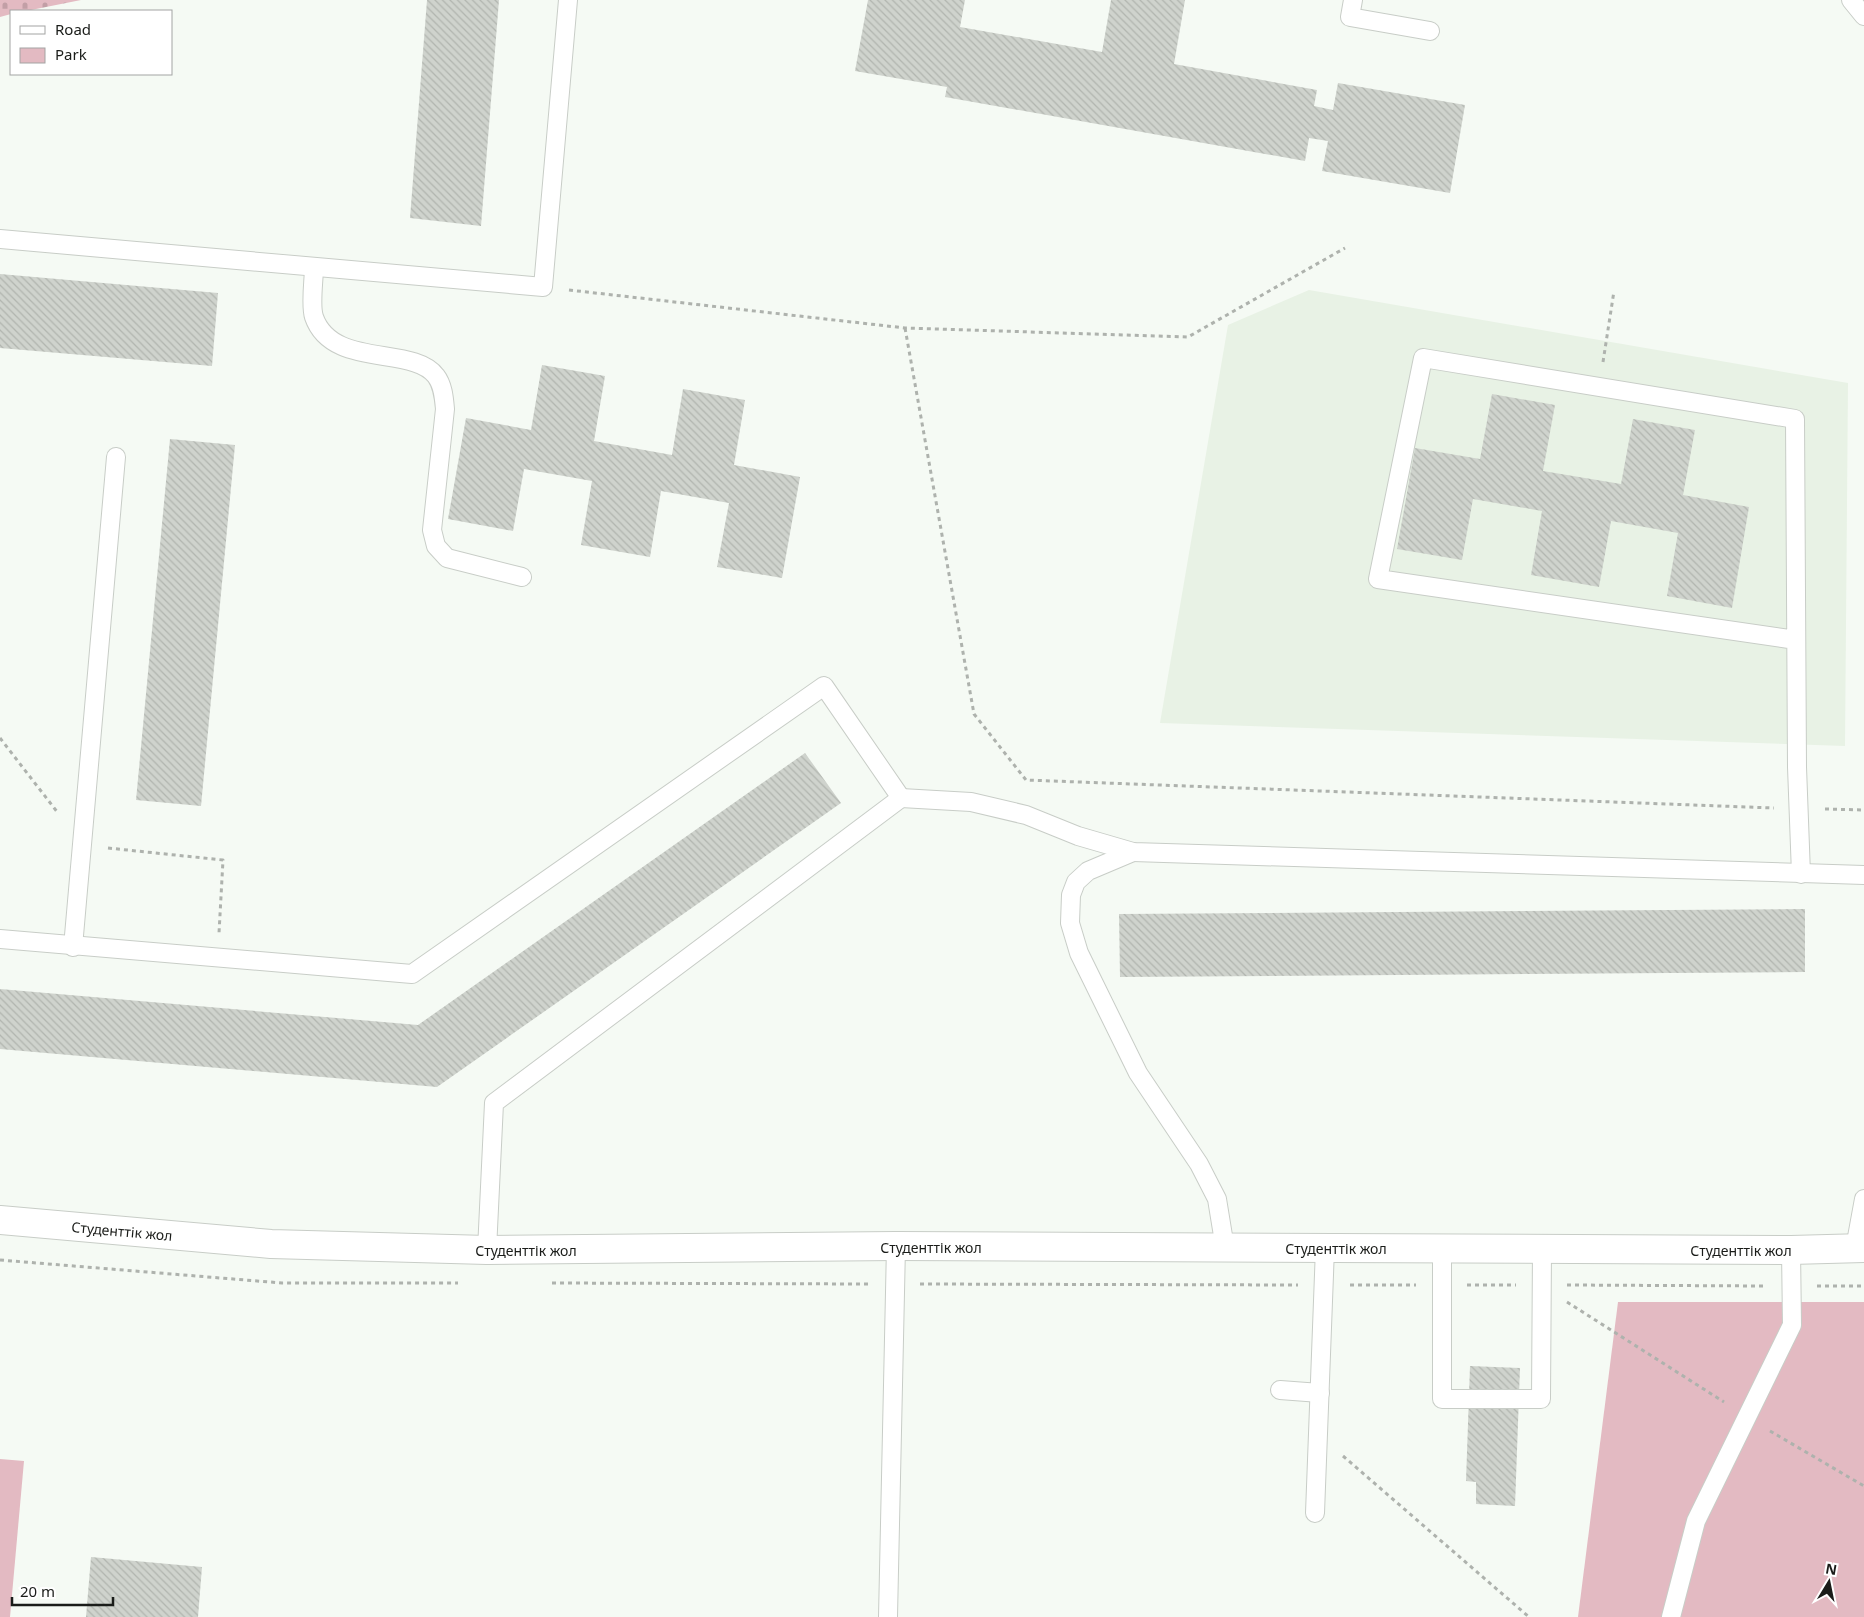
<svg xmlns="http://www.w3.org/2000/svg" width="1864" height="1617" font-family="'Noto Sans',sans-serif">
	<defs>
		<pattern id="cemetery-stones" width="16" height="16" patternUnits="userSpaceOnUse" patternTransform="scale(1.25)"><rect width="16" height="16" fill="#e3bac2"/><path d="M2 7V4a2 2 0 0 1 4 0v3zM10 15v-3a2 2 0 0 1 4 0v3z" fill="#c29fa6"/></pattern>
		<pattern id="building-back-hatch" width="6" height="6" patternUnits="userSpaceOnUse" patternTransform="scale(1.25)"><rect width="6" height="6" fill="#cfd3cd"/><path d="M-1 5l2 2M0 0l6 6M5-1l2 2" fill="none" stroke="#b1b5af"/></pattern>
	</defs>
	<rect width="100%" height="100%" fill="#f5faf4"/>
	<polygon fill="#e8f2e5" points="1309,290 1848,383 1845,746 1160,723 1228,325"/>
	<g fill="#e3bac2">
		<polygon points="1618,1302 1864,1302 1864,1617 1578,1617"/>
		<polygon points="0,1459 24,1461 10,1617 0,1617"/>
	</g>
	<polygon fill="url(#cemetery-stones)" points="0,0 81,0 26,11 11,11 11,14 0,17"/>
	<g fill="url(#building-back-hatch)">
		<polygon points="427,0 499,0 481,226 410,218"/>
		<polygon points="868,0 965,0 960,27 1102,52 1111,0 1185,0 1174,64 1317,90 1314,106 1333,110 1338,83 1465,105 1450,193 1322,171 1328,141 1309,138 1305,161 945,97 947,87 855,71"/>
		<polygon points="0,274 218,293 212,366 0,348"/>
		<polygon points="542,365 605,376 594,441 672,455 683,389 745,400 734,465 800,477 782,578 717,567 729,503 661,491 650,557 581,545 592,481 524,469 513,531 448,519 466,418 531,430"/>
		<polygon points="1492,394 1555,405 1543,471 1621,484 1633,419 1695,430 1683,495 1749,507 1732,608 1667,596 1678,533 1611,521 1599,587 1531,575 1542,511 1473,499 1462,560 1397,549 1415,448 1480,459"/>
		<polygon points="170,439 235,445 201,806 136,800"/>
		<polygon points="805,753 841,803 437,1087 0,1049 0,989 418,1025"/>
		<polygon points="1805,909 1805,972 1120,977 1119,914"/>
		<polygon points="1470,1366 1520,1368 1515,1506 1476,1504 1476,1482 1466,1481"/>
		<polygon points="91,1557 202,1567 198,1617 86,1617"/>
	</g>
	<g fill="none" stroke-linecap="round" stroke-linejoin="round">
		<g stroke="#c8cdc7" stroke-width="20">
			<g id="lane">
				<polyline points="1353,0 1350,17 1430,31"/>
				<polyline points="1851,0 1864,16"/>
				<polyline points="0,239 543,287 568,0"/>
				<path d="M314,267C314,280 310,305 314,317C332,369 413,345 436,376C443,385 444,398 445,409L432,530L436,546L447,558L522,577"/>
				<polyline points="1796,640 1378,579 1423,358 1795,419 1797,767 1801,874"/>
				<polyline points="901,798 971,802 1026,815 1078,836 1133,852 1864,875"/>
				<polyline points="1133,852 1088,871 1076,882 1071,895 1070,923 1079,953 1138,1073 1199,1164 1217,1199 1225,1248"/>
				<polyline points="0,939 412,974 824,686 901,798 494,1103 487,1250"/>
				<polyline points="73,947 116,457"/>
				<polyline points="1855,1248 1864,1199"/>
				<polyline points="1442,1249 1442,1399 1541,1399 1542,1249"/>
				<polyline points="1280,1390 1320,1393"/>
				<polyline points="1315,1513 1325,1248"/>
				<polyline points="888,1617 896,1246"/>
				<polyline points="1671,1617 1696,1521 1792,1325 1791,1250"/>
			</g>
		</g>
		<g stroke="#c8cdc7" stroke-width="30">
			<polyline id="street" points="0,1220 271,1244 487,1250 896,1246 1791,1250 1864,1248"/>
		</g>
		<g stroke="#aeb2ad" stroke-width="3" stroke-dasharray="4 4" stroke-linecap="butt">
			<polyline points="569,290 905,328 1188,337 1345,248"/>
			<polyline points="905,328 974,714 1026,780 1774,808"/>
			<polyline points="1603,362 1614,291"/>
			<polyline points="0,738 58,813"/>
			<polyline points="1825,809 1864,810"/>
			<polyline points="108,848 223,860 219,933"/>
			<polyline points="0,1260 282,1283 458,1283"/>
			<polyline points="552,1283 868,1284"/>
			<polyline points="920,1284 1298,1285"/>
			<polyline points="1350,1285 1416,1285"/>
			<polyline points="1467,1285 1516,1285"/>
			<polyline points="1567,1285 1766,1286"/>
			<polyline points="1817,1286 1864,1286"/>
			<polyline points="1567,1302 1724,1402"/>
			<polyline points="1770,1431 1864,1486"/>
			<polyline points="1343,1456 1529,1617"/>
		</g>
		<use href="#lane" stroke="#fff" stroke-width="18"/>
		<use href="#street" stroke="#fff" stroke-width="28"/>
	</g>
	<g text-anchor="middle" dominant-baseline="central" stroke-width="4" stroke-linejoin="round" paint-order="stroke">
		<g font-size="14" fill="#1a1c19" stroke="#fff">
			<text transform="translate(122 1231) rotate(5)">Студенттік жол</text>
			<text x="931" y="1247">Студенттік жол</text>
			<text x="1336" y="1248">Студенттік жол</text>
			<text x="526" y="1250">Студенттік жол</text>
			<text x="1741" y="1250">Студенттік жол</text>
		</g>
	</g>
	<rect x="10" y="10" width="162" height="65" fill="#ffffff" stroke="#a3a4a3"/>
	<rect x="20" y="26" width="25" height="8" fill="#ffffff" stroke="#a3a4a3"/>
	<text x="55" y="35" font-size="15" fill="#1a1c19">Road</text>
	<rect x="20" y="48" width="25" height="15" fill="#e3bac2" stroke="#a3a4a3"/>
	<text x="55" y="60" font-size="15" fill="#1a1c19">Park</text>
	<g transform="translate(1829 1582) rotate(10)" stroke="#ffffff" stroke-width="4" paint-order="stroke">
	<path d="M0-4L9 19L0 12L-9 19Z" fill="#1a1c19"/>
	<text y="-8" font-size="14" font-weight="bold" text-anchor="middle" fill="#1a1c19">N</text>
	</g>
	<path d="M12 1597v8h101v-8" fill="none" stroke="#1a1c19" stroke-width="2.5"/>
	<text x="20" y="1597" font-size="15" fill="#1a1c19" stroke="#ffffff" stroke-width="4" paint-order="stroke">20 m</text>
</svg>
